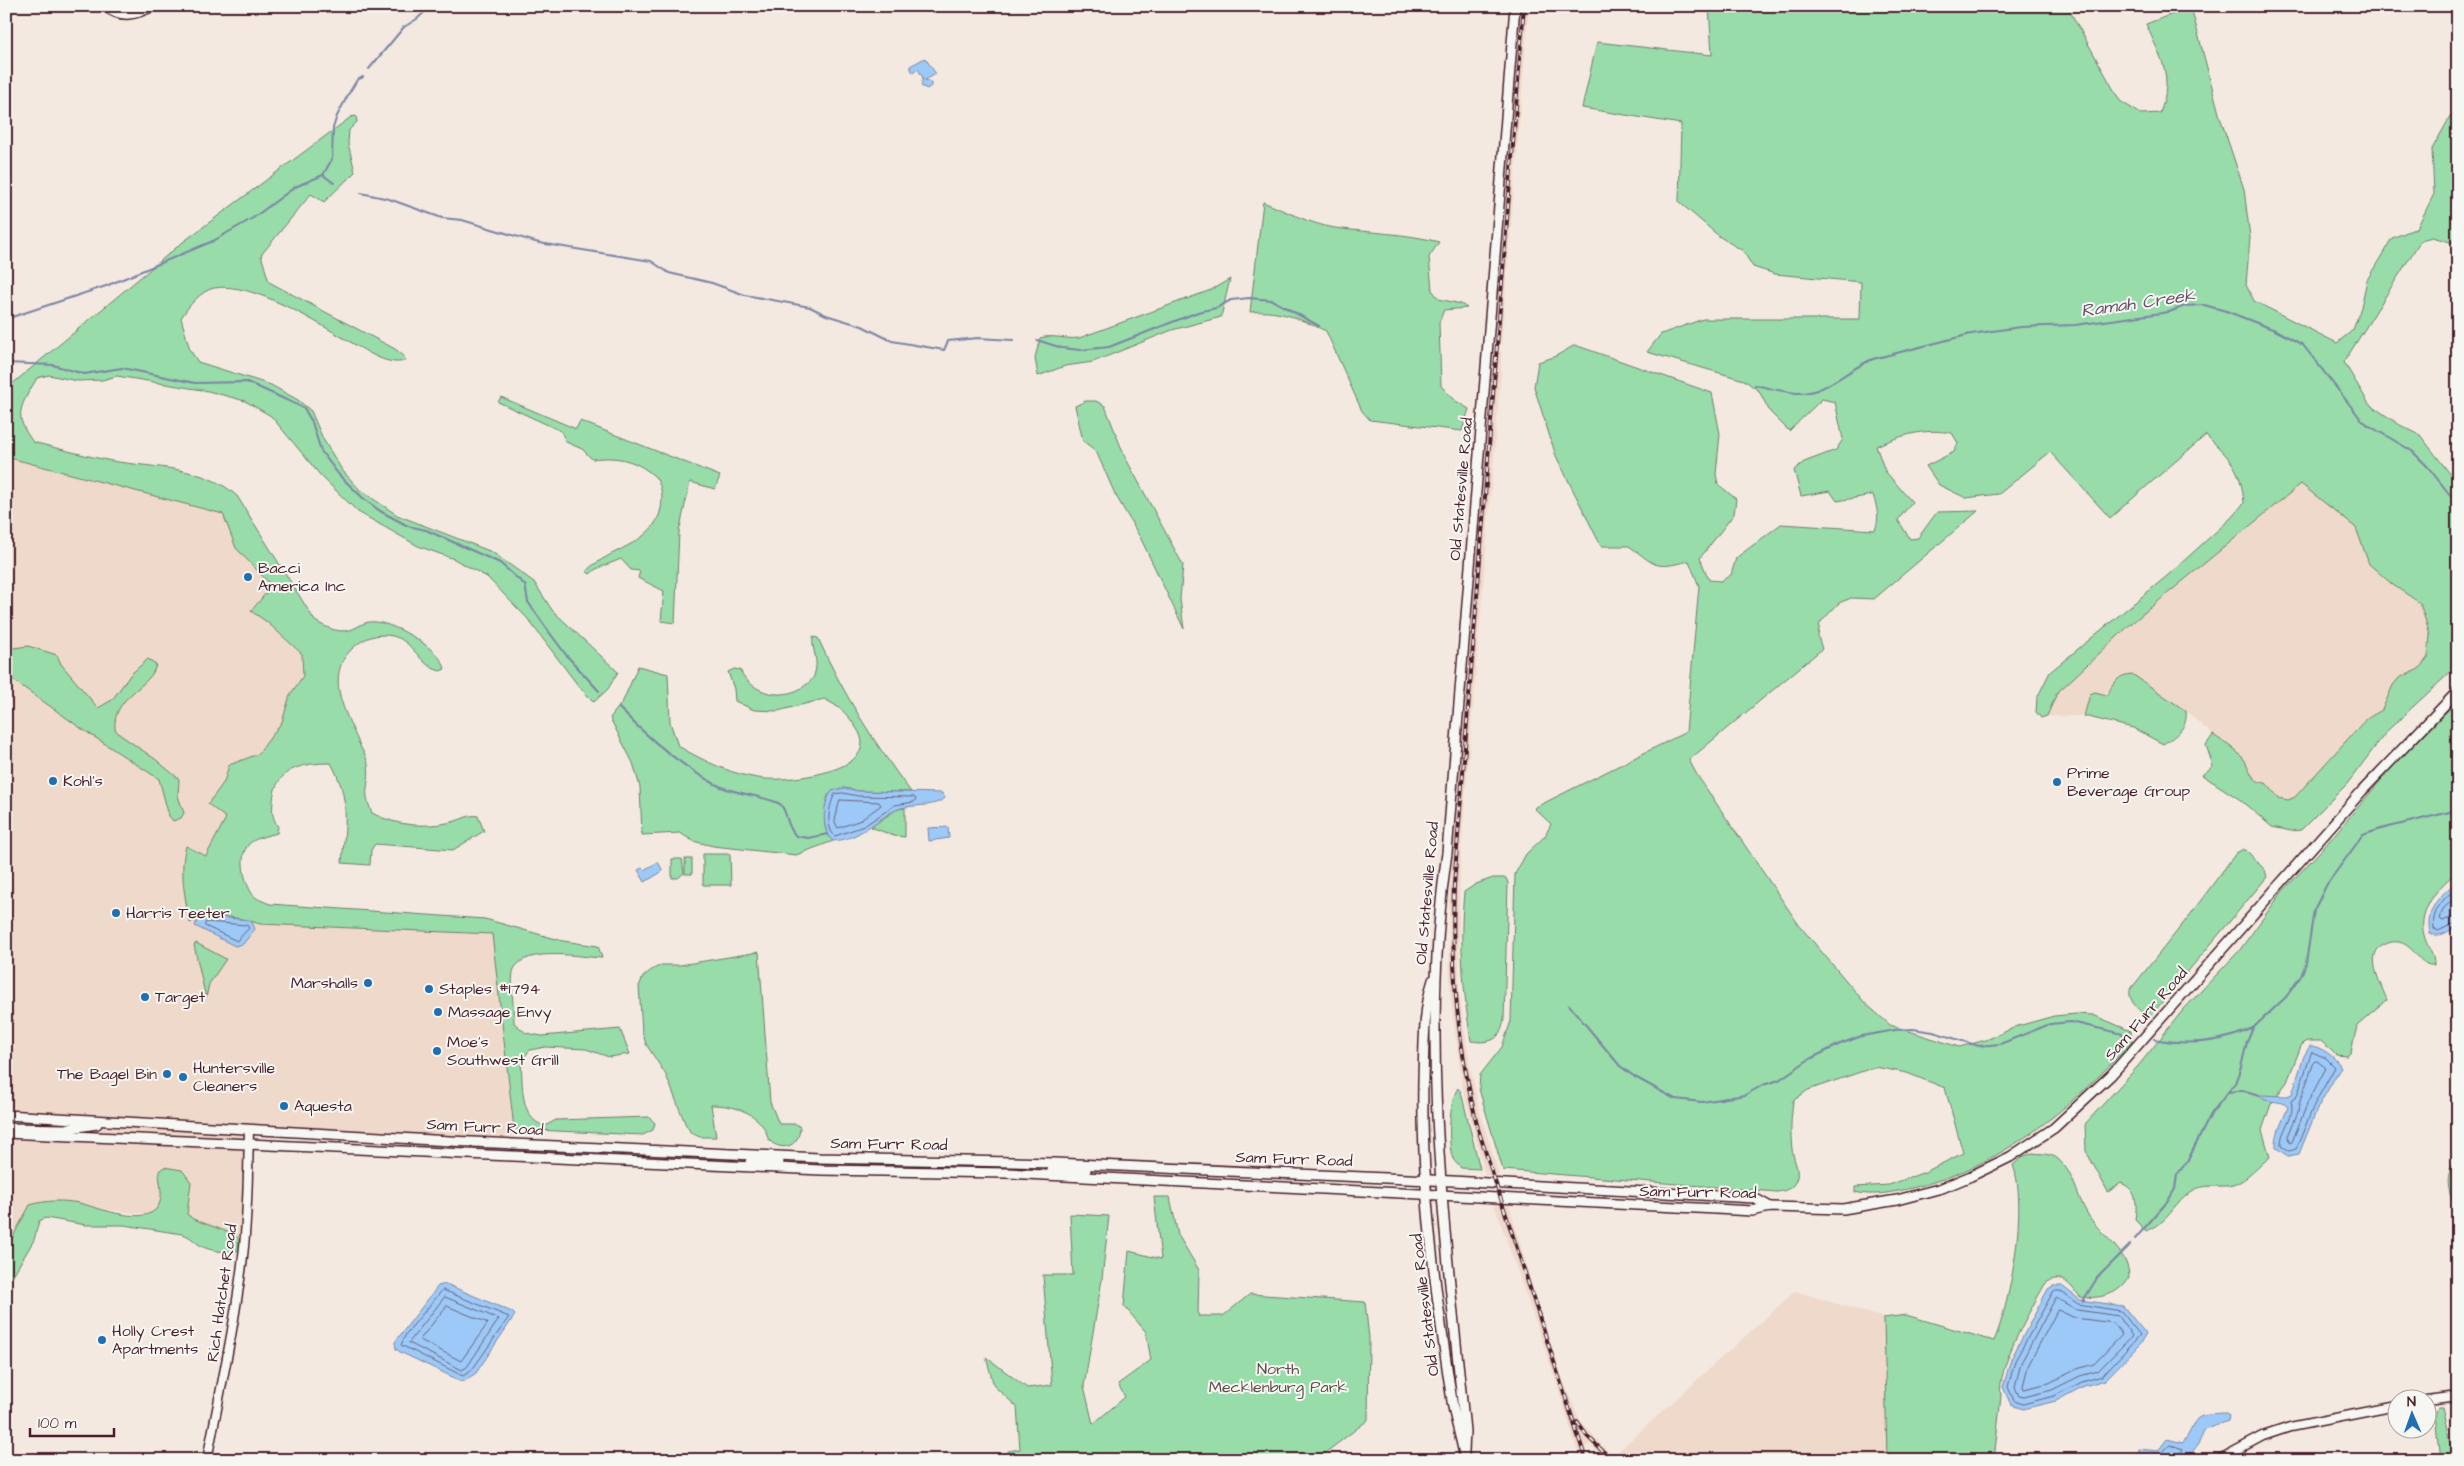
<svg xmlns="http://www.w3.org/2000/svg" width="2464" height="1466" font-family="'Architects Daughter',sans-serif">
	<rect width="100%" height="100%" fill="#f3e9e0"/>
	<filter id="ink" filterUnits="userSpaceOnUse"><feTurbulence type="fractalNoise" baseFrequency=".02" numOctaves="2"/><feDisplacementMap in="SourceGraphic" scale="10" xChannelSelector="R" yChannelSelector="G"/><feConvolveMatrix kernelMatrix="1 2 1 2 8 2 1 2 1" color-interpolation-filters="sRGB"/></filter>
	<g filter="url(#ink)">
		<g fill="#efd9ca">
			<polygon points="1521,6 1529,6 1501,346 1495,346"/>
			<polygon points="1494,352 1501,352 1501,371 1461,849 1459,903 1459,992 1470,1066 1480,1112 1499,1175 1485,1175 1462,1084 1450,993 1449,902"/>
			<polygon points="6,457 223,514 228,525 272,587 251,611 267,622 302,654 303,676 290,695 282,722 266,745 258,754 229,765 224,782 208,804 226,818 206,856 186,846 183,856 184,889 190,923 198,918 249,920 260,924 492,934 515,1143 249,1130 245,1241 179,1218 47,1203 6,1257"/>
			<polygon points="2301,483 2356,528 2369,564 2393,585 2420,603 2430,635 2428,657 2419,669 2399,678 2393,685 2382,710 2366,719 2295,797 2288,800 2279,798 2270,787 2252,777 2243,759 2226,743 2213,735 2186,711 2132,674 2115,680 2107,695 2095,692 2090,694 2084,716 2047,716 2057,693 2133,622"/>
			<polygon points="1494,1204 1509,1204 1534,1293 1563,1380 1579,1419 1612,1457 1795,1291 1884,1318 1887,1460 1603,1460 1590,1444 1585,1447 1589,1460 1580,1460 1556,1381"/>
		</g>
		<g fill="#97dca9" stroke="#707e6a">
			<path d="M1709,6H2067L2120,101L2141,114L2160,113C2174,75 2161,59 2146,24L2191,7L2220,117L2244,189L2250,237L2246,285L2254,301L2337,343L2353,330L2361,307L2367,280L2392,238L2417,228L2434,194L2432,149L2458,103V244L2432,237L2421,240L2344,362L2369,404L2400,425L2420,435L2458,484V665L2387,731L2347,784L2301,830L2291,831L2272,827L2239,799L2202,775L2213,766L2206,745L2213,735C2224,742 2235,749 2243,758C2251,769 2250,782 2266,783L2279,798L2288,800L2295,797L2366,719L2382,710L2393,685L2399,678L2419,669L2428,657L2430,635L2420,603L2393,585L2369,564L2356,528L2301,484L2133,622L2057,693L2047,716L2041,718L2036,712L2037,698L2050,672L2167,576L2230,519L2244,503C2241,467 2230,459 2206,435L2110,518L2050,452L1999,494L1966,498L1939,485L1926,466L1954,452L1958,443L1952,433C1924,428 1902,435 1876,446L1885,471L1912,502L1898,520L1910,539L1918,538L1937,512L1978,511L1874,599L1851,598L1839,603L1820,623L1818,636L1822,649L1689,760L1697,775L1799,925L1865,1003L1890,1025L1959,1047L1986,1040L2018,1026L2054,1016L2076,1014L2093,1015L2131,1031L2132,1042C2071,1108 2002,1167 1912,1188C1894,1192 1873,1197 1855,1192V1187L1889,1185L1925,1172L1963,1153L1945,1088L1907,1073L1875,1067L1808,1090L1793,1101C1791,1118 1790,1133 1792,1149C1793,1158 1799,1169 1797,1177C1795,1187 1787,1191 1777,1192L1503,1170L1479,1089L1480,1075L1502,1047L1511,1021L1515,874L1526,854L1545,836L1551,824L1534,808L1686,732L1699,586L1689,561C1653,570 1657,566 1629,546H1601L1556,456L1534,387L1538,362L1554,357L1575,345L1712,393L1720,434L1716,474L1718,484L1736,499L1734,514L1700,558L1709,580L1721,581L1731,575L1736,558L1781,524L1875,530C1880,518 1877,507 1873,495L1837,501L1830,491L1801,496L1794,470L1804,462L1836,450L1843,439L1835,402L1822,399L1789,431L1770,412L1759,391L1744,380L1647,352L1661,334L1703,319H1860L1861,282L1775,274L1753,267L1743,251L1720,237L1679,202L1681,124L1582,108L1597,42L1712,55Z"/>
			<path d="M356,116L357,122L349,130L348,143L355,172L324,202L311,194L261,255L269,282L395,349L404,356L405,361C387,366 368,352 352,343C319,324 253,281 214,288C200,291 188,307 181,318L190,350L198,362L271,385L298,400L311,411L323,439L342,470L360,490L397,515L492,552L534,582L552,610L618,672L608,689L594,702L580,688L527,618L487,577L454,559L418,546L358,512L321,476L271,416L245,401L208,391L117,376L102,380L77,381L49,375L37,378C21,406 12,414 33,442C60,449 86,456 112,461C154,468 205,466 237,496L315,621C328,628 340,635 355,628C363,624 366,621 376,622C396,624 441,649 445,669L440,671C420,667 413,640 393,636C378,633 365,637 354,647C321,676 348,716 361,748C364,753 368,760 368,765C371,787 361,788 372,813C397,826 424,828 452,822C461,820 469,814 478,816L484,831L453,850L375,844L371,850L370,865L342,863C345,825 351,799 331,763C303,763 275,768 273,801C272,812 272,817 278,827L277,833C267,836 251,838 246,848C239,860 245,887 255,897C259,900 265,902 270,904L485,919L563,941L598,946L602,958C580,957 526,946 514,969C510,978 514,1012 514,1023L526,1033L542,1036L620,1029L630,1054L609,1057L586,1049L545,1047L530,1050L521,1061C523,1083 519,1119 545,1126L556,1120L649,1117L655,1123L653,1130L643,1135L514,1129L492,934L260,924C239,917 209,912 190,923C185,898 179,871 186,846L206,856L226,818L208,804L224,782L229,765L258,754L282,722L290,695L303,676L302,654L267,622L251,611L272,586L236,548L223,514L6,457V389L183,242L351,117Z"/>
			<path d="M1263,202C1286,211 1310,224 1335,228C1370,233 1405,233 1439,242L1429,257L1432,290L1439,299L1461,304L1467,308L1444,310L1439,322L1441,386L1456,401L1469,409L1462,431L1370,420L1362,411L1326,331C1297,318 1282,310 1250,312Z"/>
			<path d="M1230,279L1221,317L1172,330L1093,362L1065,366L1038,376L1035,358L1040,338C1053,334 1066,340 1079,338L1211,290Z"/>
			<path d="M501,397L576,429L580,421L720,476L715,489L690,482L679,532L675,623L661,621L664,591L638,578L640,571L631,570L621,559L596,569L590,574L586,571C612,546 661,544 662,499C662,490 659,480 653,475C634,459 616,456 592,459L582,449L566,442L561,431L498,402Z"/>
			<polygon points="1086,401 1096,401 1105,406 1124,455 1183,565 1180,599 1184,629 1141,539 1115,494 1096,451 1083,441 1075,406"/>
			<path d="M813,637L818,638C843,694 875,744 911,792L858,791L844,788L828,795C825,811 820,829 833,841L796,855L713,846L693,841L680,833L642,835L640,787L633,763L610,718L623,701L638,666L668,674L670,722L678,746C706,762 734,776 766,779C791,781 884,771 857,729C848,714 840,707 824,699L778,711L754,710L735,701L734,689L728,672L734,669L740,670C752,695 786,702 807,684C810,682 813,679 814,676C820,659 811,650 813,637Z"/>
			<path d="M28,646L57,655L61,664L98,708L112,700L131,674L148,659L156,664C153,687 112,695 115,729L119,734L155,759L179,779L178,796L184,813L181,818L173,821L169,816L159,779L82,729L6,675V649Z"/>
			<path d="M2132,674L2186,711C2188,728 2176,736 2163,744L2133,728L2084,716L2090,694L2095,692L2107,695C2114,683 2117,675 2132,674Z"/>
			<path d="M2458,700V872C2439,884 2417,912 2424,935C2426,945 2435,956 2434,965C2417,968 2413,935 2388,943C2384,945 2378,947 2376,952C2370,965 2382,987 2387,1000L2357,1026L2351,1052L2347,1056L2336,1055L2321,1041H2306L2301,1046L2287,1082L2271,1104L2262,1130L2270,1157C2258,1166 2248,1180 2233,1185C2220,1188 2204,1183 2192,1191C2175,1202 2167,1225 2146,1231L2135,1220C2137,1204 2138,1190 2121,1183L2108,1192L2086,1151L2085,1124L2139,1065L2183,1010L2239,951L2282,892L2324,847L2393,766Z"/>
			<polygon points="905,808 905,837 894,836 871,827 897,809"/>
			<path d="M2242,850H2246L2265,870L2267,877L2148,1019C2140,1010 2128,1002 2130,990L2190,915L2236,853Z"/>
			<polygon points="703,854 730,854 731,885 703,885"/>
			<polygon points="672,859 682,859 684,873 678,878 672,878"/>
			<rect x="685" y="859" width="7" height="15"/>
			<path d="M1493,878H1506L1508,883L1504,1019C1501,1040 1491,1044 1471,1041C1463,991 1459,942 1464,892L1476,884Z"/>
			<polygon points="196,943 226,959 209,984 206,998 194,945"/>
			<path d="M759,952L770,1102L779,1124H796L800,1127C800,1141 789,1152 774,1144C766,1140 768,1134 764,1128C753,1110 730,1105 711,1105L716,1137H700L691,1133L685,1123L666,1075L646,1044L642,1031L639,986L643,977L650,971L661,965H680Z"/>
			<path d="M1458,1088L1461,1092L1480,1169L1461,1168C1458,1165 1455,1162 1453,1159C1447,1144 1449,1101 1458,1088Z"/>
			<path d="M2032,1153C2040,1154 2051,1153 2058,1159C2075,1174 2076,1195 2087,1213C2099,1235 2129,1250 2129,1277C2119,1295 2100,1299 2080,1297C2070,1285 2061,1271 2045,1284C2031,1309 1996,1368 2001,1396L1994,1460H1887L1884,1318L1906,1315L1994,1341C2011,1302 2028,1204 2013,1165L2022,1157Z"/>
			<path d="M2458,1156V1212C2447,1191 2443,1177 2458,1156Z"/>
			<path d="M164,1167L182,1170L191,1182L187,1214L193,1219L236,1235L239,1241V1250C230,1254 212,1251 203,1247C195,1243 191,1236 182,1234L124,1225H86L46,1218L39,1221L34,1240L6,1287V1249L30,1205C47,1200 62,1200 79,1203C97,1207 152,1230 160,1202C163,1193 159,1181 159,1171Z"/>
			<polygon points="1154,1197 1170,1197 1178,1235 1199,1270 1198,1316 1223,1316 1250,1294 1365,1302 1369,1338 1368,1420 1316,1460 1009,1460 1008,1451 1020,1449 1017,1407 994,1386 986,1357 1027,1388 1052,1385 1043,1275 1073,1275 1070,1214 1109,1216 1102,1279 1084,1386 1093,1424 1125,1397 1118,1384 1151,1360 1146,1332 1124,1306 1129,1251 1161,1259"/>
			<polygon points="2438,1407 2443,1407 2455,1460 2440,1460 2435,1414"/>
		</g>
		<g fill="#9cc9f7" stroke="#7b85a5">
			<polygon points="925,58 936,74 925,80 931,82 931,86 927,89 921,86 923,78 918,69 913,73 910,66"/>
			<path d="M844,788L858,791L942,793L945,798C932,809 910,803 896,810C874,820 861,839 833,841C821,830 822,804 832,791Z"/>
			<polygon points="948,827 949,838 929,841 928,828"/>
			<polygon points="658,862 663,871 645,882 638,870 642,868 644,870"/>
			<path d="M2458,881V926C2448,931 2440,939 2430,933C2425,909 2440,895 2458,881Z"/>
			<polygon points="207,916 249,920 252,922 255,929 243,944 235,946 195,926 198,918"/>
			<path d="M2310,1046C2320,1046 2336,1057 2341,1067L2318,1107L2299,1154L2288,1156L2276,1148C2275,1133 2283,1121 2288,1107C2280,1098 2265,1105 2259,1095L2287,1096L2292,1094L2304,1056Z"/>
			<polygon points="446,1284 512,1312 515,1315 476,1373 463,1382 400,1352 396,1349 395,1342 438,1286"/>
			<polygon points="2053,1286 2062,1286 2080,1300 2123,1306 2146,1334 2142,1342 2105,1380 2084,1386 2056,1401 2023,1409 2011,1405 2003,1387 2011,1359 2048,1289"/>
			<path d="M2226,1414L2229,1416L2228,1421L2205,1430C2202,1435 2200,1442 2196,1447C2185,1465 2155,1460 2137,1460L2139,1449L2158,1451L2167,1439L2183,1443C2201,1417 2188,1415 2226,1414Z"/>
		</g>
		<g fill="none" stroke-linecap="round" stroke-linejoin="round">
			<g stroke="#6b637d" stroke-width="1">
				<path d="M843,793L858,796L914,797L916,799L914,802L895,805L864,826L835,836C825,828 829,804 835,794Z"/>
				<polygon points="840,800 879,802 881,805 861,820 838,828 835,822"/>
				<path d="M2458,887C2444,898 2431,910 2434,929L2438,931L2458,922"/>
				<polyline points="2458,895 2443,909 2440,919 2443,921 2458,915"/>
				<polygon points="206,922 247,925 249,928 237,941 205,926"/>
				<path d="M2312,1052L2326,1058L2335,1067L2314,1105L2296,1149L2289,1151L2281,1146C2280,1130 2296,1117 2291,1101L2297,1096Z"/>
				<polygon points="2317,1061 2326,1068 2308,1102 2292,1142 2289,1143 2288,1136 2298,1112 2299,1104 2314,1062"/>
				<polygon points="443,1290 509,1317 472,1370 463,1376 401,1345 406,1334"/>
				<polygon points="2054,1291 2060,1291 2078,1304 2121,1311 2140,1335 2102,1376 2082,1382 2054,1396 2023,1404 2014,1401 2008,1387 2015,1361"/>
				<polygon points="445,1297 499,1319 467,1367 462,1370 409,1343"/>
				<polygon points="2056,1298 2077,1310 2119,1316 2132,1336 2098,1371 2080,1376 2052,1390 2024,1397 2019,1396 2015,1387 2021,1363"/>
				<polygon points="447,1306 488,1323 461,1361 420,1340"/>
				<polygon points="2058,1310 2075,1318 2114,1323 2122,1335 2094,1364 2077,1369 2049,1383 2024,1389 2023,1386 2028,1366"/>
				<path d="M2142,1460L2144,1454C2162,1459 2159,1453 2170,1444L2182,1449L2177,1460"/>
			</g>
			<g stroke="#7b85a5" stroke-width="2">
				<polyline points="369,69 404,27 417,19 431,6"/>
				<polyline points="323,175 334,183"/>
				<polyline points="361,193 389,199 442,218 462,220 539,243 651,261 669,273 712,283 745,295 810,307 826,315 862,326 892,341 944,350 948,341 978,338 1013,340"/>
				<polyline points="6,319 106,286 213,241 253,218 295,187 323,175 332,159 333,128 337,116 349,93 357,80 363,77"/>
				<polyline points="1037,340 1062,348 1080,350 1109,347 1198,312 1216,308 1231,300 1249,298 1272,300 1319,326"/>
				<polyline points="6,363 53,365 84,374 122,368 195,383 247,382 304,408 312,422 321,451 339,475 363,498 380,511 408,526 426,530 500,563 525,585 528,602 552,636 567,656 599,691"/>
				<path d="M1755,385C1769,388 1783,392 1797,393C1825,395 1849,368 1873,359L1971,334L2021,327L2075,325L2169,312L2185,306L2204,305L2226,311L2275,330L2303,345L2360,418L2368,425L2412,451L2428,467L2458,505"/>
				<path d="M619,708C648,738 678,764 715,784C735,795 760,794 780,804C788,811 785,825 796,836L808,838L828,834"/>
				<polyline points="1569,1005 1620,1066 1635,1077 1675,1099 1702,1102 1745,1095 1763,1085 1779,1080 1808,1060 1840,1044 1862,1036 1895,1030 1913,1029 1933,1032 1979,1046 2000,1044 2050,1024 2071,1022 2132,1036"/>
				<path d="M2154,1039C2189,1046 2221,1043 2253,1028"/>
				<polyline points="2230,1092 2242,1090 2259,1095"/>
				<polyline points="2135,1239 2168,1201 2175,1189 2177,1175 2188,1160 2211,1114 2235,1083 2241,1067 2247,1042 2253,1028 2286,997 2301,976 2306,963 2314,910 2327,884 2363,835 2381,829 2458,810"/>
				<polyline points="2083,1301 2097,1278 2130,1245"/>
			</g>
			<g stroke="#4a1f2b" stroke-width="11">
				<g id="minor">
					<path d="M105,6C121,20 137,15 154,6"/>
					<polyline points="2426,1400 2458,1396"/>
					<path d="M207,1460C220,1392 235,1325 243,1256C248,1214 248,1172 249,1130"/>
					<polyline points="2218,1460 2263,1436 2290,1427 2396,1406"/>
				</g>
			</g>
			<g stroke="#4a1f2b" stroke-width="12">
				<g id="major">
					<path d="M1433,980C1423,1011 1424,1048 1423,1081C1421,1188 1436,1295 1452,1401C1455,1421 1462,1440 1465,1460"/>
					<polyline points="6,1115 450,1141 819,1158 1054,1163 1452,1181 1754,1198 1770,1207"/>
					<polyline points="8,1128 65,1129 97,1124"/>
					<polyline points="6,1133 821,1170 1007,1173 1716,1209 1752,1211 1770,1207 1843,1209 1897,1200 1942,1188 1971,1176 2010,1157 2054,1128 2111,1075 2362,791 2458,691"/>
					<polyline points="750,1162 779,1162"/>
					<polyline points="1052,1170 1086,1170"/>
					<path d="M1464,1451L1465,1431C1446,1239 1419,1045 1447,853L1515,6"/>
				</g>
			</g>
			<use href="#minor" stroke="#f6f6f2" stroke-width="8"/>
			<use href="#major" stroke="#f6f6f2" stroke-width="9"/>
			<g stroke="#4a1f2b" stroke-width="4">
				<g id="rail">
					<path d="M1524,6L1454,885C1451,972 1457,1043 1478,1129L1586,1460"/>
					<polyline points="1577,1422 1587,1436 1612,1460"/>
				</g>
			</g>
			<use href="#rail" stroke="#f6f6f2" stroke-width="2" stroke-dasharray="5.5" stroke-linecap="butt"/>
		</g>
	</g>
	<g fill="#1f6fb2" stroke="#f6f6f2" stroke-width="2">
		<circle cx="248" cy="577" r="5"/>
		<circle cx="53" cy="781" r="5"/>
		<circle cx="2057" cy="782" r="5"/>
		<circle cx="116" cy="913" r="5"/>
		<circle cx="368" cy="983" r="5"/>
		<circle cx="429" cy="989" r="5"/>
		<circle cx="145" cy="997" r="5"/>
		<circle cx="438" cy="1012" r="5"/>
		<circle cx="437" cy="1051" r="5"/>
		<circle cx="167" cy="1074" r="5"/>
		<circle cx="183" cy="1077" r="5"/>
		<circle cx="284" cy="1106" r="5"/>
		<circle cx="102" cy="1340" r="5"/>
	</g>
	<g text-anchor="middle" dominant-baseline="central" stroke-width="4" stroke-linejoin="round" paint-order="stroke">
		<g font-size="16" fill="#4a1f2b" stroke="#f6f6f2">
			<text transform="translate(1461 489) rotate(-85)">Old Statesville Road</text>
			<text transform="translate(1427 893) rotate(-85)">Old Statesville Road</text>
			<text transform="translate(2146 1014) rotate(-49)">Sam Furr Road</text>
			<text transform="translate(485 1127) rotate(3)">Sam Furr Road</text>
			<text transform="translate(889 1144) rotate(1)">Sam Furr Road</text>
			<text transform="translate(1294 1159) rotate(2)">Sam Furr Road</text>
			<text transform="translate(1698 1192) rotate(1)">Sam Furr Road</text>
			<text transform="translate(222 1293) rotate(-82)">Rich Hatchet Road</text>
			<text transform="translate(1425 1305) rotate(-97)">Old Statesville Road</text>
		</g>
		<g font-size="16" fill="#4a1f2b" stroke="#f6f6f2" text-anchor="start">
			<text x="258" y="568">Bacci<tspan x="258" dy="18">America Inc</tspan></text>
			<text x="2067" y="773">Prime<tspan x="2067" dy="18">Beverage Group</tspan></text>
			<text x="63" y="781">Kohl's</text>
			<text x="126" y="913">Harris Teeter</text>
			<text x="358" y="983" text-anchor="end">Marshalls</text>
			<text x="439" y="989">Staples #1794</text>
			<text x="155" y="997">Target</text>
			<text x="448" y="1012">Massage Envy</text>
			<text x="447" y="1042">Moe's<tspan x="447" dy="18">Southwest Grill</tspan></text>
			<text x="193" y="1068">Huntersville<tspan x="193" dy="18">Cleaners</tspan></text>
			<text x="157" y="1074" text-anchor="end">The Bagel Bin</text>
			<text x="294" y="1106">Aquesta</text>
			<text x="112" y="1331">Holly Crest<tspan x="112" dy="18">Apartments</tspan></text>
		</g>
		<g font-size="16" fill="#5d4e4a" stroke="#f6f6f2">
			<text x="1278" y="1369">North<tspan x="1278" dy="18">Mecklenburg Park</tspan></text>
		</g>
		<g font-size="18" font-style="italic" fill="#635268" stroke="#f6f6f2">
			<text transform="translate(2138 303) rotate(-8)">Ramah Creek</text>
		</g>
	</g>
	<rect width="2464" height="1466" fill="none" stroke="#f6f6f2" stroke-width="25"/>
	<rect x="12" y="12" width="2439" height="1441" fill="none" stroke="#4a1f2b" stroke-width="2" filter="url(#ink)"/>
	<g transform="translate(2412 1414) rotate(358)"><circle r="24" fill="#f6f6f2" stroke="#b1a0a2"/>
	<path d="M0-4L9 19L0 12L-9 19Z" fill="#1f6fb2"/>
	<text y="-8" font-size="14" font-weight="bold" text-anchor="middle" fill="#4a1f2b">N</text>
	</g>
	<path d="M30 1428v8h84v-8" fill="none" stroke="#4a1f2b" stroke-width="2.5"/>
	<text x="38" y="1428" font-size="15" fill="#4a1f2b" stroke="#f6f6f2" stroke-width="4" paint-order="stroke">100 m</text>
</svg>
